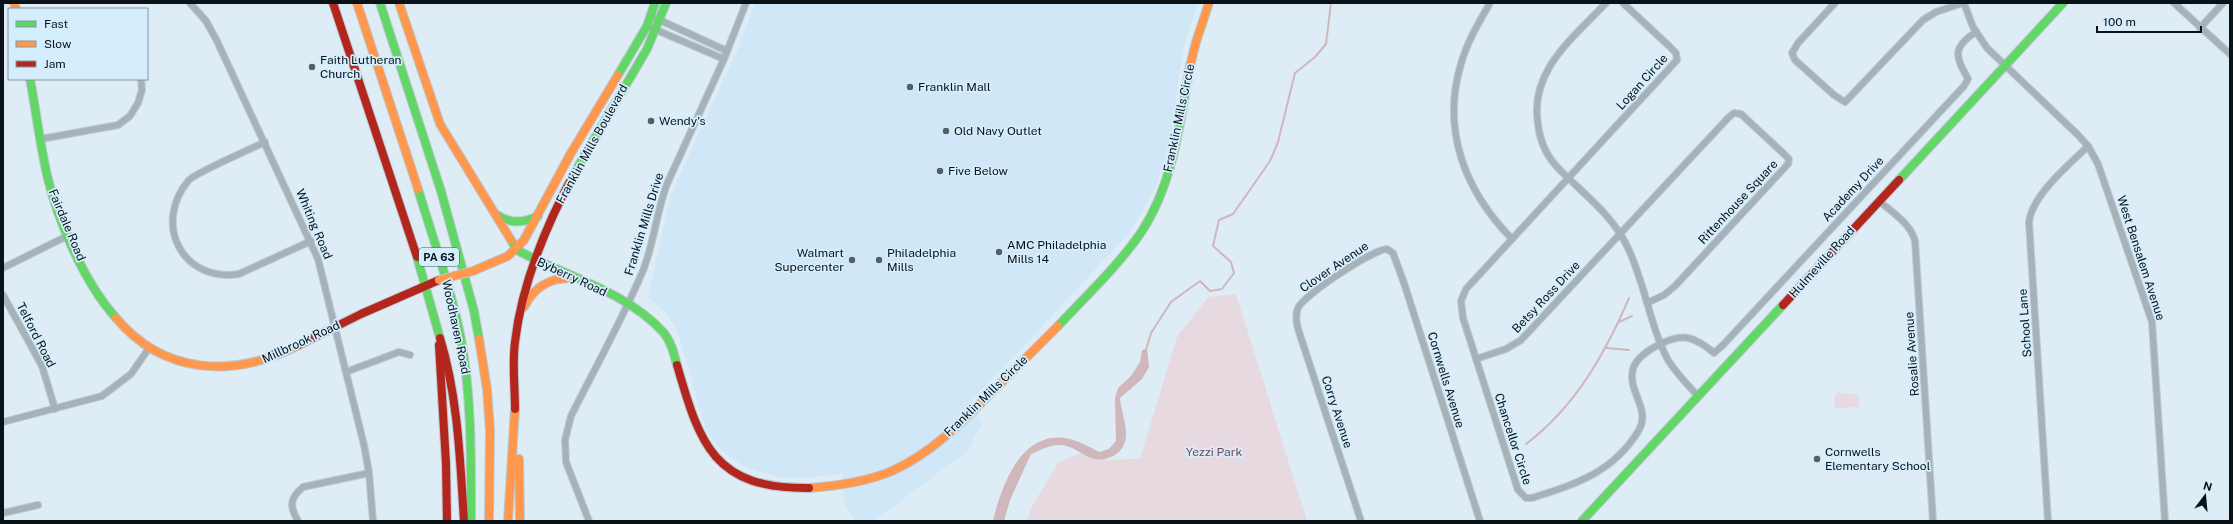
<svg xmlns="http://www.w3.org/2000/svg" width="2233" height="524" font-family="'Public Sans',sans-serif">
	<rect width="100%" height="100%" fill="#deecf5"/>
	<polygon fill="#cfe7f7" points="755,3 1198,3 1183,49 1169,145 1157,183 1140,216 1129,233 1036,333 972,399 982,424 967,451 874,521 856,521 845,507 842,474 800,478 779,477 759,472 740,464 722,451 706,430 678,332 668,315 648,297 670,199 677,181 737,51"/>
	<g fill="#e6d9df">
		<polygon points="1236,294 1307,521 1027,521 1032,506 1059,462 1081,453 1096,460 1140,459 1177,337 1208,297"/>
		<polygon points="1837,392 1842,394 1858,394 1859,407 1835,408 1834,399"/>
	</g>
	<path fill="#cfb7bc" d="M1147,349L1149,367L1142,379L1120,398C1121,411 1127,424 1126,437C1125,445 1121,451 1115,455C1089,469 1085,448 1061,445C1051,444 1040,450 1031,454L1010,500L1004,521H993C1001,487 1020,432 1065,438C1077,440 1088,446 1099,452L1109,449L1116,441L1115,398L1118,388L1131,376L1140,362L1142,350Z"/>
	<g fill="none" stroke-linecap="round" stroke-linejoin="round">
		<g stroke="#cfb7bc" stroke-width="2">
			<polyline points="1619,322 1632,316"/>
			<polyline points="1607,348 1629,350"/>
			<polyline points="1146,350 1151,333 1171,302 1200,281 1210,291 1222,289 1234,273 1231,262 1213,246 1219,220 1233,214 1270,161 1278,142 1295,73 1315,57 1326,44 1331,3"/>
			<path d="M1526,444C1575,407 1605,354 1629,298"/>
		</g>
		<g stroke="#bec8d0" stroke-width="8">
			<g id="street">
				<polyline points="190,3 206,21 217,41 318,259 364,445 369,473"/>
				<path d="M1490,3C1479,22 1467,42 1461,64C1441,130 1465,191 1512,239"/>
				<path d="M1606,3C1573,38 1529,71 1538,124C1540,143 1548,159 1562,172C1585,195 1612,215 1627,246C1645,282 1649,324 1668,360C1676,373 1687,384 1697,395"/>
				<path d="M1623,3L1669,46L1676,53L1677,60L1466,289L1461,301L1463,318L1518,490L1526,498H1532C1576,484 1614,472 1639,430C1651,409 1627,391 1633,369C1638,352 1672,335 1688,338C1698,340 1707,347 1714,353L1723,345L1964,86L1968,79C1956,57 1951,48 1976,32"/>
				<polyline points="1835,3 1798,43 1792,53 1795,60 1834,95 1845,102 1923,20 1936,12 1963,3"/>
				<polyline points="1964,3 1973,27 1987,48 2078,135 2088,146 2098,164 2152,322 2165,521"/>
				<polyline points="2174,3 2230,54"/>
				<polyline points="651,16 727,51"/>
				<polyline points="647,26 724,59"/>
				<polyline points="2200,28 2223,3"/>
				<polyline points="41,139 118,125 130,116 138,103 142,90 141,79"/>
				<path d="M265,142C251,149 197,172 189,180C152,223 182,283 239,274L311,241"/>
				<path d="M1879,201C1892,212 1911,224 1915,241L1933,521"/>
				<polyline points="3,268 69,235"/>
				<polyline points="3,295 42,366 55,409"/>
				<polyline points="1476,359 1506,349 1521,340 1728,118 1734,113 1741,114 1784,154 1789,159 1788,164 1675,286 1664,295 1647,303"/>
				<polyline points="346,372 399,352 410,355"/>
				<polyline points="3,422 102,396 131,374 149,348"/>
				<polyline points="3,513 38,505"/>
				<path d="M298,521C289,506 290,498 303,487L369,473L373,521"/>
				<path d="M589,521L566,462L565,440L571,416C595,368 621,322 642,273C654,245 656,213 667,184L724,59L746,3"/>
				<path d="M1361,521L1301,338C1298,329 1294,318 1298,308C1304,295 1372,250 1387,249L1393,253L1404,283L1480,521"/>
				<path d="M2048,521L2029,222C2032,195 2069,165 2088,146"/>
			</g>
		</g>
		<g stroke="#bec8d0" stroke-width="10">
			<g id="fast">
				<polyline points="380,3 441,191 474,311 479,339"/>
				<polyline points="618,75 647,26 655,3"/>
				<path d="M30,79C36,111 40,144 47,175C58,222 84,282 116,318"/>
				<polyline points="576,170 647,49 666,3"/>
				<polyline points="1899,180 2063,3"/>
				<path d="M418,189C433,239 451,288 461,339C472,399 471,460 471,521"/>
				<path d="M497,215C511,224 523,223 538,216"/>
				<path d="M511,240L517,250C564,276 626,291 663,332C671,341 674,354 677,365"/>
				<polyline points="417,257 440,338"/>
				<path d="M1058,326C1085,297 1120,264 1142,231C1174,182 1180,121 1190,66"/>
				<polyline points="1582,521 1783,305"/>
			</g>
		</g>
		<g stroke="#bec8d0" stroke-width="10">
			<g id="slow">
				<polyline points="14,3 16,9"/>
				<polyline points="357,3 418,189"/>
				<polyline points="399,3 440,124 511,240"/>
				<polyline points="1190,66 1196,42 1209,3"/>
				<polyline points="473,271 508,256 524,240 571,153 618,75"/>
				<path d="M524,307C534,287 549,278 571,278"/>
				<path d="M116,318C164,375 233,378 297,346"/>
				<polyline points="479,339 487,389 490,431 489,521"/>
				<polyline points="519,459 520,521"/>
				<path d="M809,488C837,486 866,482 892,471C932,453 963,421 994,390C1015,369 1036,348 1058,326"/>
				<polyline points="508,521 515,409"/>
			</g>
		</g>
		<g stroke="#bec8d0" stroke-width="10">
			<g id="jam">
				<polyline points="333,3 417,257"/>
				<polyline points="1783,305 1899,180"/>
				<path d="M440,338C458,397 460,459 464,521"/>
				<polyline points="439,345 446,464 447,521"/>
				<polyline points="297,346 361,314 439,280"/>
				<path d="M677,365C700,445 714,489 809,488"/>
				<path d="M515,409C515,387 512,364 515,342C522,281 547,223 576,170"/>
			</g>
		</g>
		<use href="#street" stroke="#a6b2ba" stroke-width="6"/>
		<use href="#fast" stroke="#63d668" stroke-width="8"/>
		<use href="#slow" stroke="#ff974d" stroke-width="8"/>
		<use href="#jam" stroke="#b3261e" stroke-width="8"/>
		<g stroke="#bec8d0" stroke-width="10" stroke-linecap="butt">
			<polyline id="slow-bridge" points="439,280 473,271"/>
		</g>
		<use href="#slow-bridge" stroke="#ff974d" stroke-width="8"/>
	</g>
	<g fill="#545e65" stroke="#d5eefe" stroke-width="1.5">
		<circle cx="312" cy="67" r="4"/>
		<circle cx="910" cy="87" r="4"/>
		<circle cx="651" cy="121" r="4"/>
		<circle cx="946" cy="131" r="4"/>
		<circle cx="940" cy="171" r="4"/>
		<circle cx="999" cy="252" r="4"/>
		<circle cx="852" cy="260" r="4"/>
		<circle cx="879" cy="260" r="4"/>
		<circle cx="1817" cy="459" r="4"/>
	</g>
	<g text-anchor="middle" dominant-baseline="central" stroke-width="3.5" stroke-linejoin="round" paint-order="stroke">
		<rect fill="#d5eefe" stroke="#46545c" stroke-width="1" x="419" y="248" width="40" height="18" rx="3"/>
		<g font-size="11" font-weight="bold" fill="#091217">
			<text x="439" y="257">PA 63</text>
		</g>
		<g font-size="12" fill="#091217" stroke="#d5eefe" text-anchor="start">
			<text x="320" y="60">Faith Lutheran<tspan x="320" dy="14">Church</tspan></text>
			<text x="918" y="87">Franklin Mall</text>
			<text x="659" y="121">Wendy's</text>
			<text x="954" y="131">Old Navy Outlet</text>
			<text x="948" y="171">Five Below</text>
			<text x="1007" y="245">AMC Philadelphia<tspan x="1007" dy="14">Mills 14</tspan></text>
			<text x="844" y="253" text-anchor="end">Walmart<tspan x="844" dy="14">Supercenter</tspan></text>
			<text x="887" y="253">Philadelphia<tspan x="887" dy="14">Mills</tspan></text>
			<text x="1825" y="452">Cornwells<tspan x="1825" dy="14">Elementary School</tspan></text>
		</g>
		<g font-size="12" fill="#091217" stroke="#d5eefe">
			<text transform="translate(1642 82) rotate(-48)">Logan Circle</text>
			<text transform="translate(1179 118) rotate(-78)">Franklin Mills Circle</text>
			<text transform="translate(592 144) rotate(-61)">Franklin Mills Boulevard</text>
			<text transform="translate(1853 189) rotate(-47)">Academy Drive</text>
			<text transform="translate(1738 202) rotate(-47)">Rittenhouse Square</text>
			<text transform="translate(314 224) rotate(67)">Whiting Road</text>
			<text transform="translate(644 224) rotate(-73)">Franklin Mills Drive</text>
			<text transform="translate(67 225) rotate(67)">Fairdale Road</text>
			<text transform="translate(2141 258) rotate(72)">West Bensalem Avenue</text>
			<text transform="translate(1822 262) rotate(-48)">Hulmeville Road</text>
			<text transform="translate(1334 267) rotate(-34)">Clover Avenue</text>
			<text transform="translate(572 277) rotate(25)">Byberry Road</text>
			<text transform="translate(1546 297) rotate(-47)">Betsy Ross Drive</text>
			<text transform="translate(2025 323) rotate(-94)">School Lane</text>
			<text transform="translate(456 327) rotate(78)">Woodhaven Road</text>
			<text transform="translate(36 335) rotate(63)">Telford Road</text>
			<text transform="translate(301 342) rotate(-25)">Millbrook Road</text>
			<text transform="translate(1912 354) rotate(-94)">Rosalie Avenue</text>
			<text transform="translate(1446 380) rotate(73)">Cornwells Avenue</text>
			<text transform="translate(986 396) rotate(-44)">Franklin Mills Circle</text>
			<text transform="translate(1337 412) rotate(72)">Corry Avenue</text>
			<text transform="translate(1513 439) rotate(72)">Chancellor Circle</text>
		</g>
		<g font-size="12" fill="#7d454c" stroke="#d5eefe">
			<text x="1214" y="452">Yezzi Park</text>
		</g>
	</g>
	<rect width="2233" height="524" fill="none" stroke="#091217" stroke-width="8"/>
	<rect x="8" y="8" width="140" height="72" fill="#d5eefe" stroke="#8396a2"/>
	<rect x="16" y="21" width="20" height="6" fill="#63d668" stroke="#8396a2"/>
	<text x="44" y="28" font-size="12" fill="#091217">Fast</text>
	<rect x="16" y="41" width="20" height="6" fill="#ff974d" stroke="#8396a2"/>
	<text x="44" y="48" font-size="12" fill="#091217">Slow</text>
	<rect x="16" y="61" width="20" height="6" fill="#b3261e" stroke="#8396a2"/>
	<text x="44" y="68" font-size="12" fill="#091217">Jam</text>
	<g transform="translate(2205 496) rotate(16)" stroke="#d5eefe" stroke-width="3" paint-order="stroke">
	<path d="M0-3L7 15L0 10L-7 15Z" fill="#091217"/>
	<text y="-6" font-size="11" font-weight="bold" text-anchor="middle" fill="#091217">N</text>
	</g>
	<path d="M2097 26v6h104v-6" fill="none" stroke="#091217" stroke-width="2"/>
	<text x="2103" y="26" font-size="12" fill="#091217" stroke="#d5eefe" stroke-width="3" paint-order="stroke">100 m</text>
</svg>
